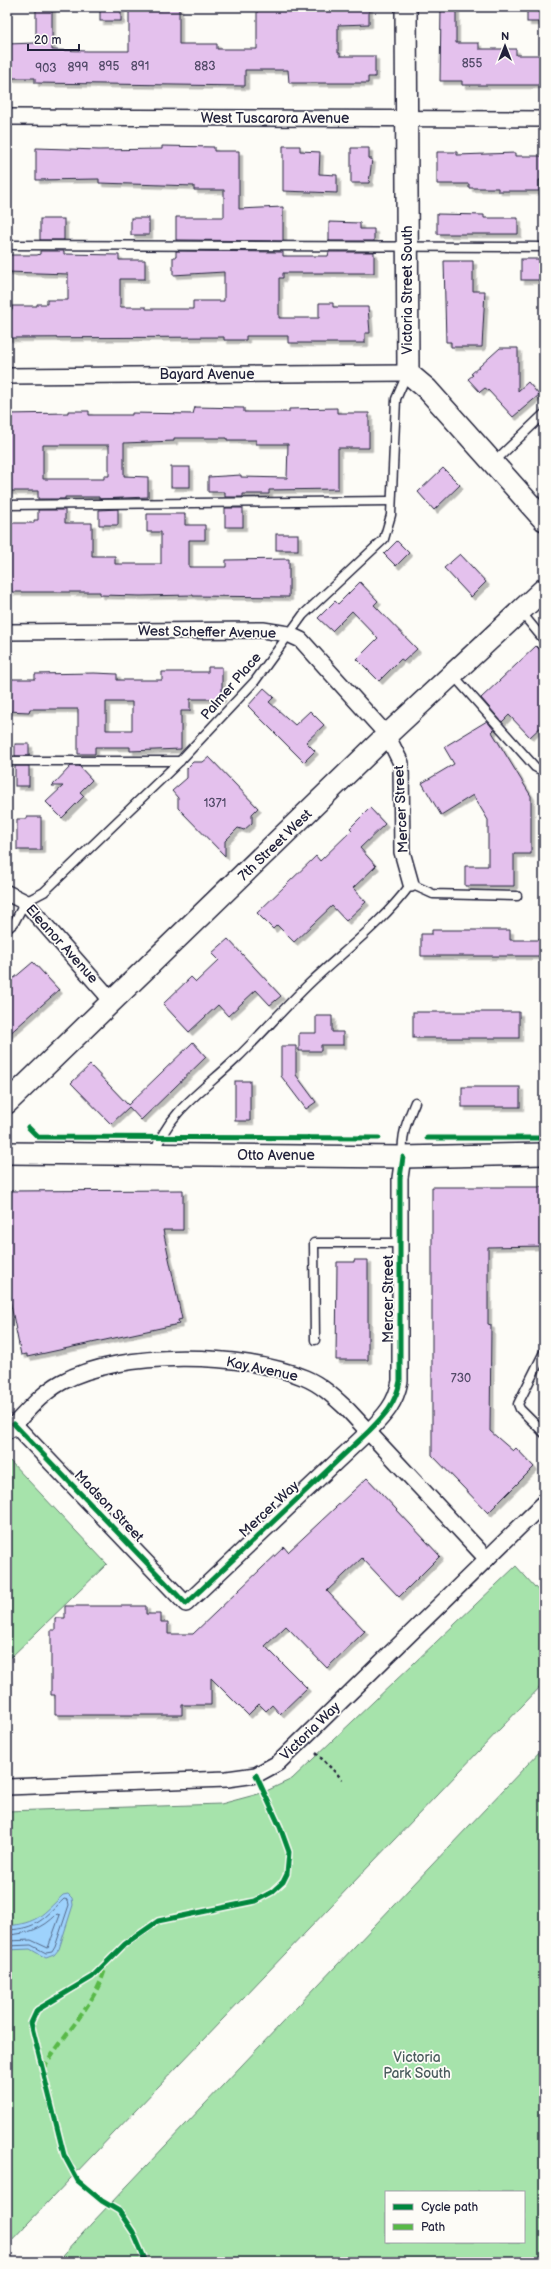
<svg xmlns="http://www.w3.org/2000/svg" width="551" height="2269" font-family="'Balsamiq Sans',sans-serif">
	<defs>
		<filter id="shadow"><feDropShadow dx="3.5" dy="3.5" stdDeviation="0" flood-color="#0004"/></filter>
	</defs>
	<rect width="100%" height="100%" fill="#fdfcf7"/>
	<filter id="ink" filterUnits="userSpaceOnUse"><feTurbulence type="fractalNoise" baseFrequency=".025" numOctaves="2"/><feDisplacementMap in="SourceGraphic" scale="8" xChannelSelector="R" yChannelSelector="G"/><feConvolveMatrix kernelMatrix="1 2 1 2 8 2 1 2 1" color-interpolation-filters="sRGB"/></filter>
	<g filter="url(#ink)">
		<g fill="#a6e3ab" stroke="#648273" fill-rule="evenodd">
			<polygon points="10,1461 107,1564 7,1661 7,1463"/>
			<polygon points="516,1566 544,1597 544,1683 7,2245 7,1811 221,1804 262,1793 292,1779"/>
			<path d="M544,1747V2262H57L91,2224ZM386,2192H524V2242H386Z"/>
		</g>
		<path fill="#9ed2fc" stroke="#6c8caf" d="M68,1894L72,1898L73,1905L59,1949L54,1955L46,1958L30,1949L7,1950V1926C38,1923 42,1915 63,1895Z"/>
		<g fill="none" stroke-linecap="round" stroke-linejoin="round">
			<g stroke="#546888" stroke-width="1">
				<path d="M7,1930C38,1929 44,1918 64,1899L68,1900L69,1905L55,1947L52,1952L46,1953L31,1945L7,1946"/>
				<path d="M7,1935C27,1934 43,1929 57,1914L60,1915L48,1948L31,1940L7,1941"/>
			</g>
		</g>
		<g fill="#e4c1ed" stroke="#22223b" fill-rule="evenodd" filter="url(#shadow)">
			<polygon points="36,7 52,7 52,50 88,51 129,51 129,10 162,10 162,7 179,7 179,44 217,44 217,49 257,49 257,7 369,7 369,24 338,25 338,53 340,53 340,56 375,56 375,77 368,77 368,83 289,83 288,70 245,70 245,86 35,83 35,78 7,78 7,44 36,43"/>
			<rect x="100" y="7" width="21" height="14"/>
			<polygon points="441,7 456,7 456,43 479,43 479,49 516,49 516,55 544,55 544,85 462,85 462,81 440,81"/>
			<rect x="527" y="7" width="14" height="15"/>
			<polygon points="162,146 214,147 214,151 239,151 239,209 283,207 283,241 176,240 176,217 224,217 224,190 194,190 194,186 99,183 99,179 36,180 36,148 99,150 162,149"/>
			<polygon points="283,146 300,146 300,151 320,152 319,174 337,175 337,193 283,191"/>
			<polygon points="351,148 369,148 369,159 372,159 369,183 351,183"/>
			<polygon points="437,152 457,152 457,155 515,153 515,156 544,156 544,180 539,180 539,191 498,191 498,188 469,188 469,184 437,184"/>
			<polygon points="437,214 484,215 484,218 518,218 518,234 437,234"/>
			<rect x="131" y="218" width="18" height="17"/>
			<rect x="40" y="219" width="24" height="21"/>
			<polygon points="329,222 360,223 360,229 374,229 374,241 329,241"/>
			<polygon points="40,251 64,251 64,254 119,255 119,260 145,260 145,279 120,279 120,307 146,307 146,309 193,309 193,301 224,301 224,272 173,275 173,257 176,257 176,251 283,252 283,256 328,256 329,252 374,252 374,273 283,273 283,278 279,278 279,318 319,318 319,303 333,303 333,307 368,307 370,333 365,333 365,343 288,343 288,336 246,336 246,340 224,340 224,337 7,338 7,310 12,310 12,306 37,306 37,304 47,304 47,300 68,300 68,274 7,272 7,255 37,255 40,254"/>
			<rect x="521" y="259" width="23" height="21"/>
			<polygon points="444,261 473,261 473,291 485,291 482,347 451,347 451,342 446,342"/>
			<polygon points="500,348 518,348 518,391 528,382 539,395 513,417 488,390 485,388 480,392 468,379 473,375 471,374"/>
			<path d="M195,407L244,408V412H289V409L337,408V413H369V448H338V489L269,490V494H243V497H225V492H208V477L241,475V477L287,478L288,444H256V440H227V438H174V441L124,443V476L148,477V497L99,499V497H65V499H38V491H7V414L68,413V411H89V415H132V413L193,414ZM43,445H109V476H104V479H43Z"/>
			<rect x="171" y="467" width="19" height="20"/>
			<polygon points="443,468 460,485 434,510 418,492"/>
			<rect x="225" y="508" width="18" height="19"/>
			<polygon points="118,509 118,525 99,525 99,510"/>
			<polygon points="38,510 65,510 65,523 92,523 92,556 115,556 115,564 161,564 161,532 147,532 147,514 185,514 185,525 205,525 205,540 189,540 189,567 226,567 226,560 289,559 289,597 193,596 193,595 140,596 100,595 100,592 11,592 11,588 7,588 7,523 34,523 34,520 38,520"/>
			<rect x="276" y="534" width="22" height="16"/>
			<polygon points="397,541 409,553 396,566 384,554"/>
			<polygon points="460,554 486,582 471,597 444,568"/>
			<polygon points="360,582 378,601 374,605 417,649 404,661 401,659 379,681 357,659 378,638 352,611 332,631 318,618 335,601 338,604"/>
			<polygon points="536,646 544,654 544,724 530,737 509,715 502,722 481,698"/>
			<path d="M208,667H222V699H190V711H181V749L130,751V747H95V754H78V709H30L29,712L7,711V679H35V674L94,673L117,674V680H162V672H208ZM106,702H132V730H106Z"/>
			<polygon points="264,688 274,697 269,702 295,725 310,711 324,725 306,742 315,751 304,762 248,706"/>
			<polygon points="487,721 494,730 492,732 531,796 531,854 514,854 514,886 465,886 465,866 488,866 488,820 473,795 441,815 422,783 454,764 444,747"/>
			<rect x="15" y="744" width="14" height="12"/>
			<polygon points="209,757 258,808 252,814 252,823 244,830 238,828 225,841 225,856 178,808 178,798 172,791 187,778 187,768 193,762 203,762"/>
			<rect x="15" y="766" width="14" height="20"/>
			<polygon points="71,766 79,766 92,780 80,792 84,796 62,818 46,802 63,786 52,786"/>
			<polygon points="370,808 385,824 360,848 376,866 353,888 366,902 346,921 332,906 294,942 277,925 273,929 257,913 316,856 320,861 352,830 350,828"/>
			<polygon points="27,817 41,817 41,850 17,850 17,819 27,819"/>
			<polygon points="432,930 510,930 510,940 544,940 544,956 421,956 421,934 432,934"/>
			<polygon points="228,939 281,996 270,1005 256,990 228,1016 218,1005 189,1032 163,1004 191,977 196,982 219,960 212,953"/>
			<polygon points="33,962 59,990 7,1036 7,984"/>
			<rect x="413" y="1012" width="106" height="26"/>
			<polygon points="316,1016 332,1016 332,1032 343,1032 343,1045 321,1045 321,1051 299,1051 299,1033 316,1033"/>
			<polygon points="193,1042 206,1057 141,1120 129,1107 111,1124 71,1083 90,1065 128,1105"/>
			<polygon points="281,1046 296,1046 296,1075 316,1102 306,1109 281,1076"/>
			<rect x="235" y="1081" width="15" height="40"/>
			<rect x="462" y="1087" width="58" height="20"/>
			<polygon points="432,1187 544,1187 544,1246 488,1247 488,1324 491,1325 490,1431 513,1451 516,1448 534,1467 488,1513 432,1455"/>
			<polygon points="183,1190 183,1230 163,1230 182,1319 178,1320 179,1324 27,1357 27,1354 21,1355 7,1285 7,1191"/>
			<polygon points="354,1260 368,1260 368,1360 336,1360 337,1262 354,1262"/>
			<polygon points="367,1478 440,1556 399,1597 362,1558 327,1591 365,1631 327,1668 286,1626 265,1646 307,1688 280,1714 272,1705 266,1711 259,1704 248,1715 211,1678 211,1705 182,1705 182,1715 55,1715 55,1695 51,1695 51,1630 55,1630 55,1618 65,1618 65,1606 146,1606 146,1614 161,1614 161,1622 168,1622 168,1634 193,1634 284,1547 288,1552"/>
		</g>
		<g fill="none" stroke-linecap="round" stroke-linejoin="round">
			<g stroke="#22223b" stroke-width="11">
				<g id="lane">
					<polyline points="7,245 544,247"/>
					<polyline points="494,462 544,414"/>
					<polyline points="7,505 391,501"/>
					<polyline points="521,612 544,640"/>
					<polyline points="453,675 535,767 544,772"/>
					<polyline points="7,761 180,761"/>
					<polyline points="7,929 14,923 25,902 44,892 180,761 255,681 303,615 384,539 391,515 396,399 407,374"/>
					<path d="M154,1154C168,1111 204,1090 236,1059C261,1035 284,1008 310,983C344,951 383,922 411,884L433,894L517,896"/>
					<path d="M403,1156C401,1135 407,1121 415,1102"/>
					<polyline points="315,1340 314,1243 400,1243"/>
					<polyline points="544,1352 518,1404 520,1409 544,1433"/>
				</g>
			</g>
			<g stroke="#22223b" stroke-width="18">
				<g id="street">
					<polyline points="7,117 544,119"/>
					<polyline points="7,376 408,373"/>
					<polyline points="7,632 263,630 288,634 301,640 387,735 401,763 402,852 411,884"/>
					<polyline points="7,893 25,902 112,1001"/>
					<path d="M14,1424L186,1604L369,1431C385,1415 396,1403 400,1381V1178L403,1157"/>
					<path d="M8,1431C25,1414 40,1394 62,1382C121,1350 243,1352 305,1378C322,1385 335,1398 348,1410L487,1559"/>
					<polyline points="7,1787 227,1779 256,1775 278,1763 544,1503"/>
				</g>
			</g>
			<g stroke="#22223b" stroke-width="24">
				<g id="secondary">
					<polyline points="406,7 408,373 427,389 544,520"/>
					<polyline points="7,1103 387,735 544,589"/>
					<polyline points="7,1153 403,1157 544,1154"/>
				</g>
			</g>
			<polyline stroke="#22223b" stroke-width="2.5" stroke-dasharray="3 3" stroke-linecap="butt" points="316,1753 342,1779"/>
			<use href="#lane" stroke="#fdfcf7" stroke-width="8"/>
			<use href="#street" stroke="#fdfcf7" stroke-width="15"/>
			<use href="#secondary" stroke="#fdfcf7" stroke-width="21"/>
			<path stroke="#58b947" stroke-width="4" stroke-dasharray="8 4" stroke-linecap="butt" d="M43,2069C64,2033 95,2006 106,1966"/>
			<g stroke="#fdfcf7" stroke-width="8">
				<g id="cycleway">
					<polyline points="28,1127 38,1137 379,1138"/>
					<polyline points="427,1138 544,1138"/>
					<path d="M14,1424L186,1604L369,1431C385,1415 396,1403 400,1381V1178L403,1157"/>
					<polyline points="146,2262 133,2232 119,2211 102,2201 78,2181 64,2155 31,2023 37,2010 92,1977 125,1944 158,1921 255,1901 272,1892 283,1882 287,1874 289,1852 280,1827 256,1775"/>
				</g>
			</g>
			<use href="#cycleway" stroke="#00873e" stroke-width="5"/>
		</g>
	</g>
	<g text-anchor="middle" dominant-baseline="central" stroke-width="3.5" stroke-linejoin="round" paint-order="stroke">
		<g font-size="12" fill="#524a68">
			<text x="472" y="63">855</text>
			<text x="109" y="66">895</text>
			<text x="140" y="66">891</text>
			<text x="205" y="66">883</text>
			<text x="78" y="67">899</text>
			<text x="46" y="68">903</text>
			<text x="215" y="803">1371</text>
			<text x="461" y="1378">730</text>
		</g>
		<g font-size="14" fill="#22223b" stroke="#fdfcf7">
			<text x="275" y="118">West Tuscarora Avenue</text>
			<text transform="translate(407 290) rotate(-90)">Victoria Street South</text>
			<text x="207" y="374">Bayard Avenue</text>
			<text transform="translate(207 632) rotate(1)">West Scheffer Avenue</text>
			<text transform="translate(231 686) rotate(-49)">Palmer Place</text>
			<text transform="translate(401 809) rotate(-93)">Mercer Street</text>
			<text transform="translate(275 845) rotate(-44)">7th Street West</text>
			<text transform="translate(62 944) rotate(48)">Eleanor Avenue</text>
			<text x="276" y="1155">Otto Avenue</text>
			<text transform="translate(388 1299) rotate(-90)">Mercer Street</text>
			<text transform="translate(262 1369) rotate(12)">Kay Avenue</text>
			<text transform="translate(109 1506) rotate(46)">Madson Street</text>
			<text transform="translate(269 1509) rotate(-43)">Mercer Way</text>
			<text transform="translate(310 1731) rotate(-44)">Victoria Way</text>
		</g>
		<g font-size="14" fill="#4a5c5d" stroke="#fdfcf7">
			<text x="417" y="2057">Victoria<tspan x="417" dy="16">Park South</tspan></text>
		</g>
	</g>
	<rect width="551" height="2269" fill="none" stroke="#fdfcf7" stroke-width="24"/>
	<rect x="12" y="12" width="527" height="2245" fill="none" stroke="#22223b" stroke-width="1.5" filter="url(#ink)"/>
	<rect x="385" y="2191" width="140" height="52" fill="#fdfcf7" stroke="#a5a5ac"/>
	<rect x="393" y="2204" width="20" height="6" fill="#00873e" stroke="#a5a5ac"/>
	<text x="421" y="2211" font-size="12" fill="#22223b">Cycle path</text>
	<rect x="393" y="2224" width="20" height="6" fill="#58b947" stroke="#a5a5ac"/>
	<text x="421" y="2231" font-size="12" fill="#22223b">Path</text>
	<g transform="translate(505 46)" stroke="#fdfcf7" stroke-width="3" paint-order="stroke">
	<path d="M0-3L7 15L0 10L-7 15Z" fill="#22223b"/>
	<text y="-6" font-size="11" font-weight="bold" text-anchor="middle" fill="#22223b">N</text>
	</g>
	<path d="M28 44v6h51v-6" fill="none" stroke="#22223b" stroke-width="2"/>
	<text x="34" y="44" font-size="12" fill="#22223b" stroke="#fdfcf7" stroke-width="3" paint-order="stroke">20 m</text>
</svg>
